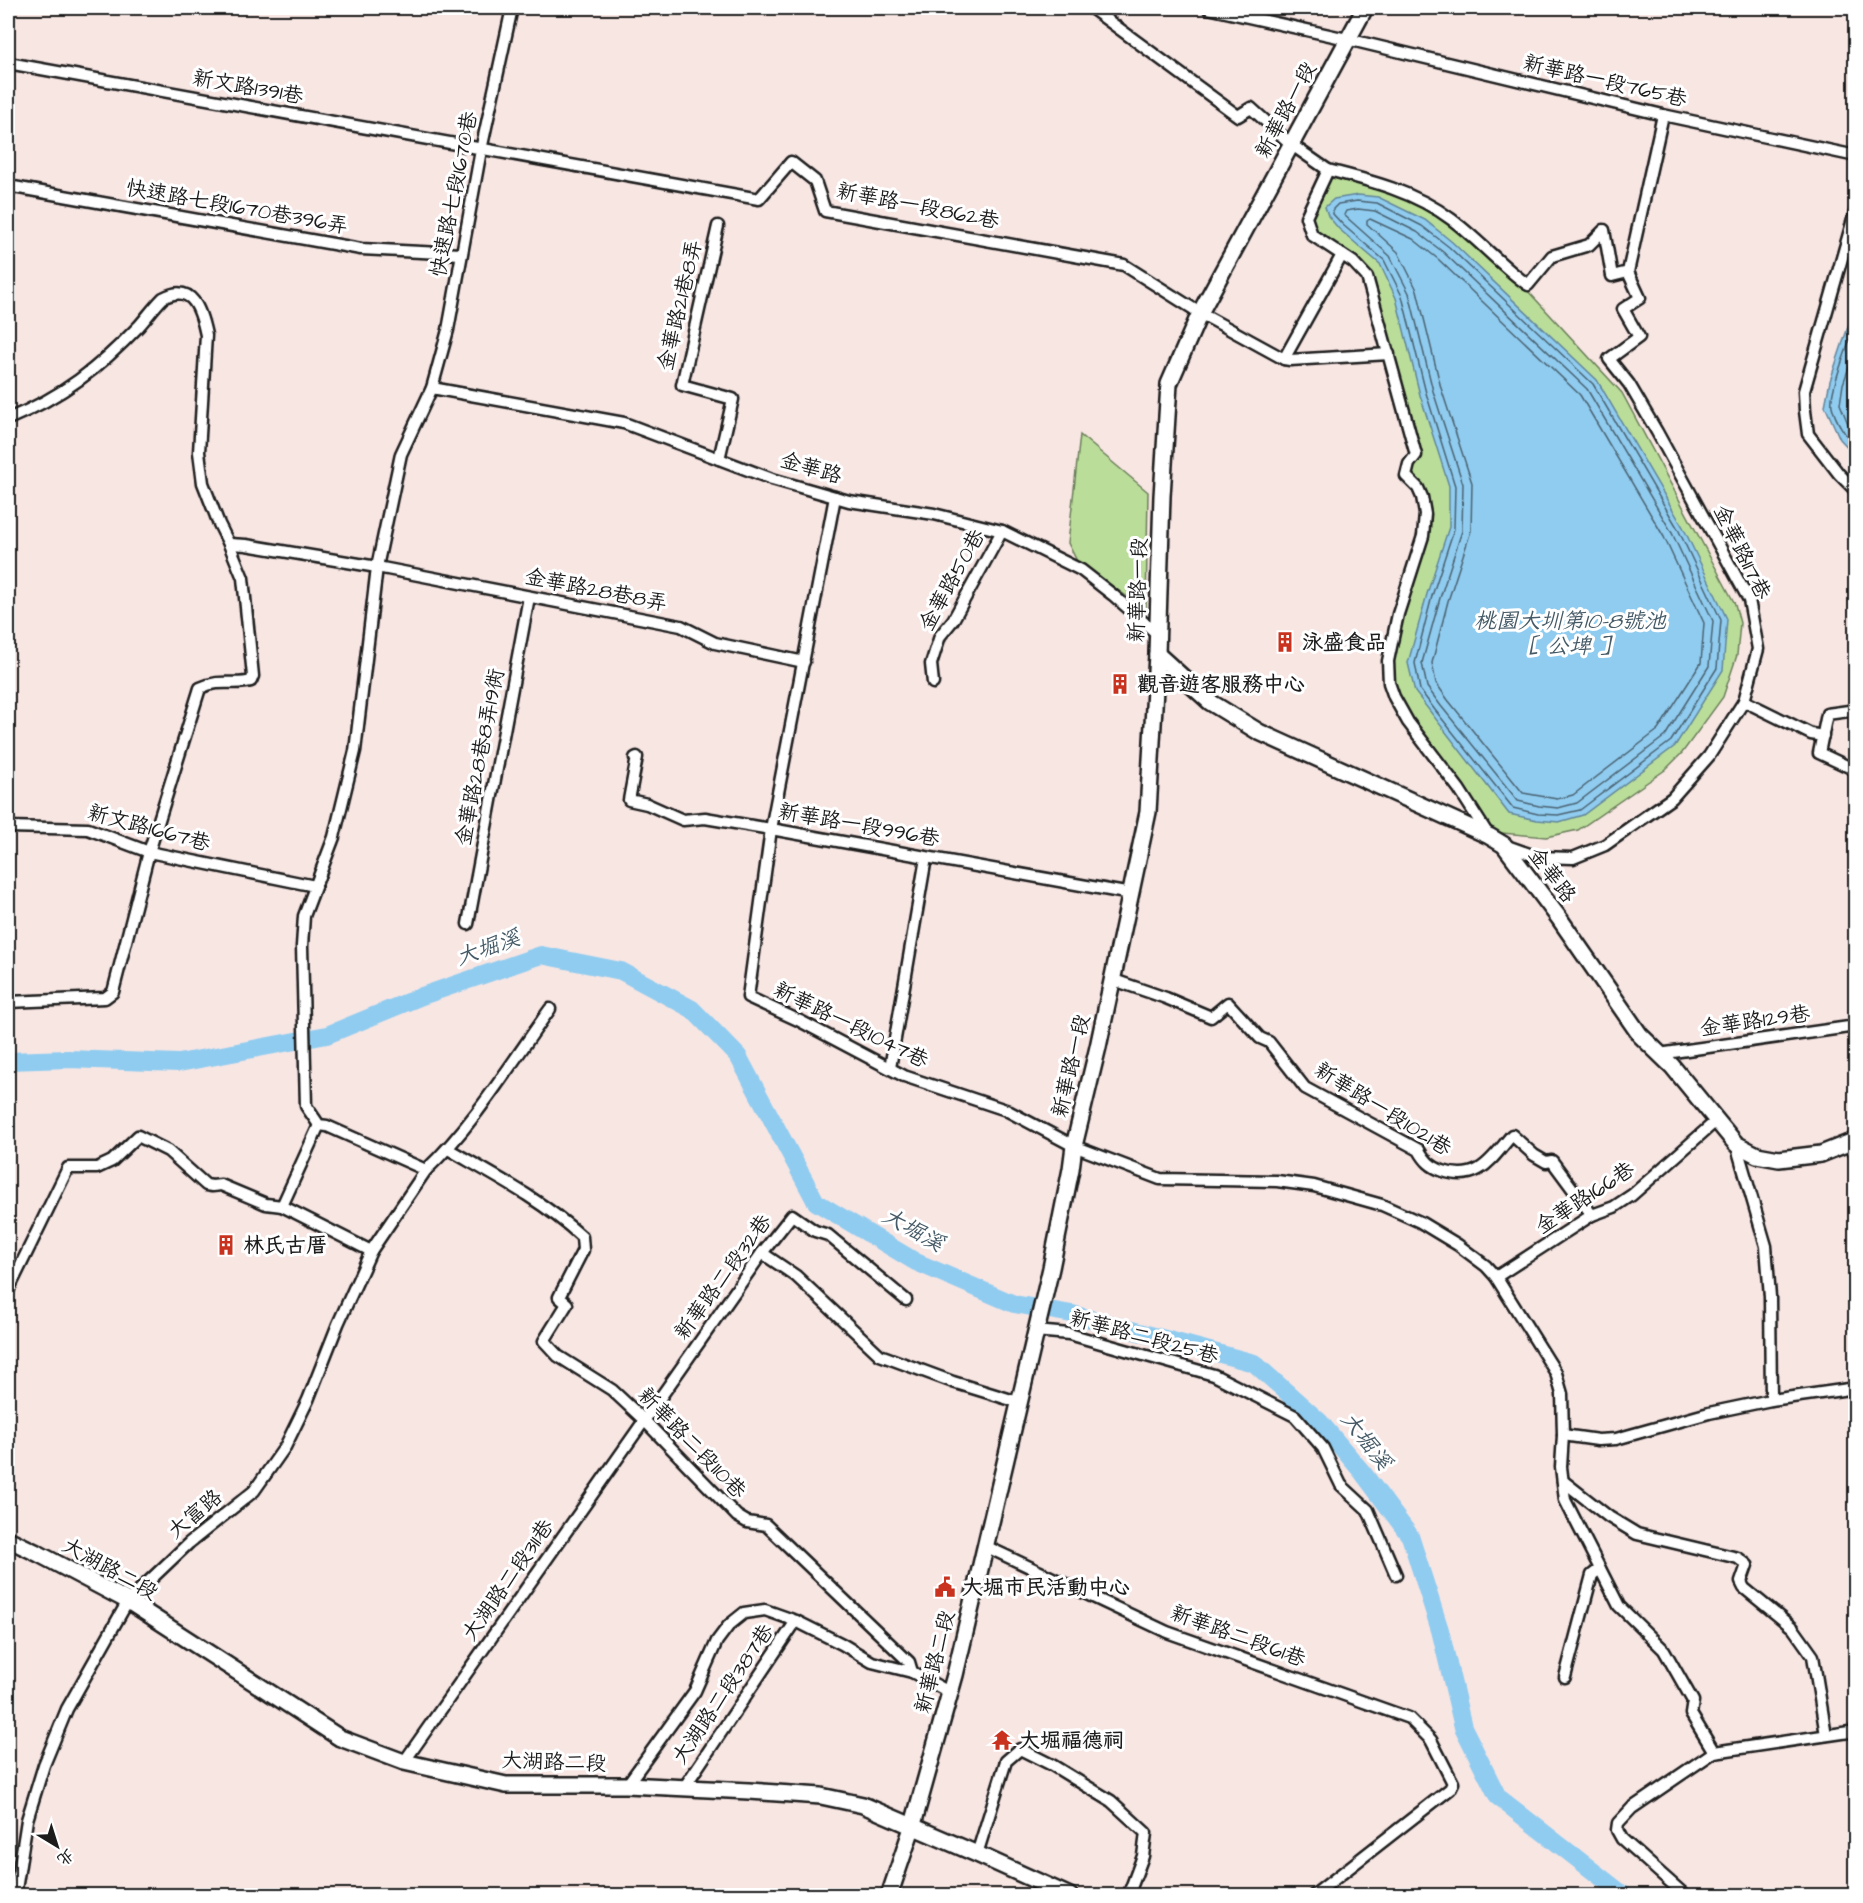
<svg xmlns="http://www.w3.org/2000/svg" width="1863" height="1903" font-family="'Architects Daughter','LXGW WenKai TC',sans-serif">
	<rect width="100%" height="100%" fill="#f8e6e3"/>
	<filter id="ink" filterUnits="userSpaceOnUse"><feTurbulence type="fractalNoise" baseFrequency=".0167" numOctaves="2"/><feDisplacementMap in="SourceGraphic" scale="12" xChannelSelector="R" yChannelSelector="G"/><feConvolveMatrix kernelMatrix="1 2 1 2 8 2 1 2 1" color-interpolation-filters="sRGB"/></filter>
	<g filter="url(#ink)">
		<g fill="#bade99" stroke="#6b7d5a" stroke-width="1.5">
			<polygon points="1327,169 1428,205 1516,278 1622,393 1735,604 1740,623 1737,655 1723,697 1682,753 1665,770 1578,830 1546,837 1502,833 1498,841 1395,697 1389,661 1425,514 1408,476 1417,455 1368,277 1309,226"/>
			<polygon points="1080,435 1148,492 1146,610 1077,561 1068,543"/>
		</g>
		<g fill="#90ccf0" stroke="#62869b" stroke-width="1.5">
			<polygon points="1358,195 1378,197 1425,220 1452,242 1597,380 1683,527 1727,619 1723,670 1675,746 1583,815 1559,822 1537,820 1509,814 1415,692 1408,663 1427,594 1449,527 1449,486 1420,395 1396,298 1380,264 1339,229 1328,216 1325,207 1334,199"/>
			<polygon points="1855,306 1855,455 1840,439 1825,406 1830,381"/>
		</g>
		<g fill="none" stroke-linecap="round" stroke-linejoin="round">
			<g stroke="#4a6271" stroke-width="1.5">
				<polygon points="1357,201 1377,203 1422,226 1449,247 1593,384 1678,529 1721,620 1717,668 1671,741 1580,810 1558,815 1538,814 1513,808 1435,710 1420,690 1415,663 1432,596 1454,529 1455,486 1426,393 1402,296 1384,260 1343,225 1333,214 1333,209 1338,204"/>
				<polygon points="1358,209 1375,211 1417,232 1443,252 1587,389 1672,533 1713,621 1709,666 1665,736 1577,803 1558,808 1539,806 1518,801 1441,706 1427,687 1422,663 1440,598 1462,531 1463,484 1433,391 1409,293 1390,256 1344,215 1346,211"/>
				<polygon points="1370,219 1413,239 1438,259 1580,395 1664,537 1704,623 1701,663 1658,730 1573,795 1557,799 1523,793 1448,700 1436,683 1432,663 1448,601 1471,531 1472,483 1441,388 1417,290 1398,252 1367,224 1367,221"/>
				<path d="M1856,324C1850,341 1829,391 1832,406C1835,420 1846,437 1856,446"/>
				<polyline points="1856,348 1843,384 1840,404 1851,431 1856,436"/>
			</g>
			<polyline stroke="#90ccf0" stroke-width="18" points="8,1061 68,1059 179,1063 327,1035 422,996 541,955 621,971 692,1009 738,1056 816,1202 916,1262 1014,1304 1072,1314 1254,1363 1320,1422 1363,1473 1410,1536 1440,1630 1463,1727 1498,1797 1625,1896"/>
			<g stroke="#1c1c1c" stroke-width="15">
				<g id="street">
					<path d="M512,8L481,150L448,330L432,388L401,454L377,567L355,751L334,837L304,916L302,946L306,1106L319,1125L327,1126L426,1170C472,1127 512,1062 550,1009"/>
					<polyline points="1091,8 1238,116 1251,108 1292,145 1328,170 1306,217 1312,235 1353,262 1367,277 1416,455 1409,464 1406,476 1418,488 1422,497 1425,514 1423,536 1398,614 1388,661 1389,683 1394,697 1408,722 1459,789 1489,836"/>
					<polyline points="1208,8 1347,39 1663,115 1856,156"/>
					<polyline points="8,63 759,199 791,162 815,181 825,211 1124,265 1200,313 1284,359 1290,360 1389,354"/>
					<path d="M1328,170C1372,181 1415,192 1451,219C1478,239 1500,265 1528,285L1552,256L1589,245L1604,230L1612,276L1628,272L1663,115"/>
					<polyline points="8,186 361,249 461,254"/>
					<polyline points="1856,209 1804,391 1805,411 1808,434 1839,474 1856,491"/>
					<polyline points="718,226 682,385 733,399 719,459"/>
					<polyline points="1284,359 1342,255"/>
					<polyline points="432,388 624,423 772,479 849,501 934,514 1002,531 1081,570 1113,595 1156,633"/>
					<path d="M8,419C62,397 99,368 139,326C147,317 154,307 163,298C193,282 201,311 206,335L199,452L203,483L219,524L229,544L243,578L253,676L251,681C234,686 221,678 200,688L149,852L113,992L105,998L8,1002"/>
					<polyline points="835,497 771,829 748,997 800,1021 904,1076 1006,1110 1074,1146 1160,1179 1277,1181 1314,1186 1382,1205 1420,1222 1458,1245 1486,1266 1496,1277 1556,1373 1562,1394 1563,1435 1561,1467 1565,1500 1619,1606 1664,1650 1693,1701 1691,1714 1714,1752"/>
					<polyline points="229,544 246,545 377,567 681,626 715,643 804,662"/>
					<polyline points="933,683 931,664 940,636 953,620 1002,531"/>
					<polyline points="1744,701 1811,734 1823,736"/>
					<polyline points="1856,710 1827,714 1819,753 1851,768 1856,768"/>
					<polyline points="635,758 637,757 629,800 647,804 683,820 705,818 771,829 1131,894"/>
					<polyline points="8,827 88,829 149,852 315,886"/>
					<polyline points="1504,845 1538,857 1573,858 1605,845 1672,798 1709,756 1744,701 1758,649 1749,600 1657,432 1629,384 1609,359 1639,337 1623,309 1640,298 1628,272"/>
					<polyline points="468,924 529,597"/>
					<path d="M1111,979L1166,998L1211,1017L1228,1003L1260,1038L1269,1042L1305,1088L1419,1150C1425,1161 1431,1167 1443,1171C1479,1183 1492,1158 1512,1135L1534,1155L1546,1162L1552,1161L1592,1215"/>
					<polyline points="1659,1054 1856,1026"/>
					<polyline points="890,1068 926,858"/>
					<polyline points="319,1125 282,1206 371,1251"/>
					<polyline points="1850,1143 1856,1157"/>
					<polyline points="1736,1144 1766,1246 1770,1297 1771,1400"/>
					<path d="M448,1149C495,1176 542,1200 582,1237L583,1250L559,1297L567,1304L544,1341L558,1356L612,1390L644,1420L737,1516L747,1522L766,1525L909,1662L912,1672"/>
					<polyline points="762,1253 796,1276 880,1355 953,1382 1018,1402"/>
					<polyline points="1496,1277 1592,1215 1614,1207 1632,1195 1717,1120"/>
					<polyline points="8,1291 68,1168 97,1168 112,1161 138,1136 168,1151 206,1185 212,1186 221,1185 266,1204 282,1206"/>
					<polyline points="1035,1331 1069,1334 1214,1375 1295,1416 1323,1448 1341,1485 1368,1510 1396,1575"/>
					<polyline points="1563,1435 1598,1440 1616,1439 1709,1413 1771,1400 1856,1388"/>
					<polyline points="1563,1481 1609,1517 1637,1534 1738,1558 1747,1565 1741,1582 1744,1588 1793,1628 1813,1656 1826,1735"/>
					<polyline points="985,1546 1167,1632 1409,1718 1431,1740 1453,1783 1450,1789 1313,1896"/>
					<polyline points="1565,1677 1592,1575 1600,1569"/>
					<polyline points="404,1762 762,1253 792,1215 815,1231 828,1235 906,1300"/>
					<polyline points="627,1785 695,1691 717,1641 729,1625 744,1613 765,1610 796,1621 842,1644 872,1662 912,1672 949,1692"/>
					<polyline points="683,1789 796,1621"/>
					<polyline points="977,1854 1006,1761 1020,1749 1052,1765 1111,1801 1146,1833 1143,1856 1128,1896"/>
					<polyline points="15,1896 27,1820 44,1765 67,1709 128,1601 189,1543 254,1491 285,1447 308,1400 338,1324 371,1251 426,1170"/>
					<polyline points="1686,1896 1622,1839 1617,1830 1618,1823 1632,1808 1714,1752 1856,1731"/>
				</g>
			</g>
			<g stroke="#1c1c1c" stroke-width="20">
				<g id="secondary">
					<polyline points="1157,654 1210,702 1259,732 1489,836 1504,845 1559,918 1640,1035 1672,1066 1736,1144 1757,1155 1779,1159 1821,1154 1856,1140"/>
					<polyline points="8,1539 39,1554 128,1601 340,1738 404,1762 506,1785 627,1785 749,1791 821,1796 863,1805 977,1854 1070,1896"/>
					<polyline points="889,1896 912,1828 955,1675 1051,1268 1071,1169 1074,1146 1098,1047 1148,812 1157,654 1162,496 1169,384 1200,313 1365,8"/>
				</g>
			</g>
			<use href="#street" stroke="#fff" stroke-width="10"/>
			<use href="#secondary" stroke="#fff" stroke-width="15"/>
		</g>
	</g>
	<defs>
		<g id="building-bare" transform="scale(1.62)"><path d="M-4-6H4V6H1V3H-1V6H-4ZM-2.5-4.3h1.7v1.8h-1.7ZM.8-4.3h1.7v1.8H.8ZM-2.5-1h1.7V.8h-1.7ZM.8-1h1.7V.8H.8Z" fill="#c8321e" stroke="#fff" stroke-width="2.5" paint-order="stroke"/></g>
		<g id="civic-bare" transform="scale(1.62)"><path d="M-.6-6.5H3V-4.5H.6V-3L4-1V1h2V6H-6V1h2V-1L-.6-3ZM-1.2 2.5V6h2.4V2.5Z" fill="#c8321e" stroke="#fff" stroke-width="2.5" paint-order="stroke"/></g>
		<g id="temple-bare" transform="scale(1.62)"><path d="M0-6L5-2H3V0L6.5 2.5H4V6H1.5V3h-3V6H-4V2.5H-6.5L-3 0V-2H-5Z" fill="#c8321e" stroke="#fff" stroke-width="2.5" paint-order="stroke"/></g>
	</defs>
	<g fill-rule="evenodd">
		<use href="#building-bare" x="1285" y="642"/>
		<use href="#building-bare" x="1120" y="684"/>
		<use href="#building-bare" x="226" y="1245"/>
		<use href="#civic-bare" x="945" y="1587"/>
		<use href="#temple-bare" x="1002" y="1740"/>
	</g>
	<g text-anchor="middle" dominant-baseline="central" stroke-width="6" stroke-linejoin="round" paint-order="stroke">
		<g font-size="21" fill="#1c1c1c" stroke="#fff">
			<text transform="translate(1605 81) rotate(13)">新華路一段765巷</text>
			<text transform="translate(248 87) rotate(10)">新文路1391巷</text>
			<text transform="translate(1286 110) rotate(-62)">新華路一段</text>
			<text transform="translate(454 194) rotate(-79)">快速路七段1670巷</text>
			<text transform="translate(918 206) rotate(11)">新華路一段862巷</text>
			<text transform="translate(237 207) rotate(10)">快速路七段1670巷396弄</text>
			<text transform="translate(680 305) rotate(-77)">金華路21巷8弄</text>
			<text transform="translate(811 468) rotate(16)">金華路</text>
			<text transform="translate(1742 552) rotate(64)">金華路117巷</text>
			<text transform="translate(952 580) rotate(-61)">金華路50巷</text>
			<text transform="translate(596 590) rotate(11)">金華路28巷8弄</text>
			<text transform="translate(1138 590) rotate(-88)">新華路一段</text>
			<text transform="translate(480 757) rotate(-79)">金華路28巷8弄19衖</text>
			<text transform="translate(859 825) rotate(10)">新華路一段996巷</text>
			<text transform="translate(149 828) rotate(15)">新文路1667巷</text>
			<text transform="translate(1552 875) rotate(53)">金華路</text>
			<text transform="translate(1755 1021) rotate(-8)">金華路129巷</text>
			<text transform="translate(851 1025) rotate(26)">新華路一段1047巷</text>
			<text transform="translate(1071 1066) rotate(-77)">新華路一段</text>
			<text transform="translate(1383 1109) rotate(32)">新華路一段1021巷</text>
			<text transform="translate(1585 1198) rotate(-33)">金華路166巷</text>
			<text transform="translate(723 1277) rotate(-54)">新華路二段32巷</text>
			<text transform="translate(1144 1337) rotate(15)">新華路二段25巷</text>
			<text transform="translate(692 1443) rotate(46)">新華路二段110巷</text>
			<text transform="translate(195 1514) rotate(-40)">大富路</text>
			<text transform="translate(110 1569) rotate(29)">大湖路二段</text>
			<text transform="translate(508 1580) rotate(-55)">大湖路二段311巷</text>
			<text transform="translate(1238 1636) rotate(20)">新華路二段61巷</text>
			<text transform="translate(935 1662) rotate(-76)">新華路二段</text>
			<text transform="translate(723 1694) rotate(-56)">大湖路二段387巷</text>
			<text transform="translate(554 1762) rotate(2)">大湖路二段</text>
		</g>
		<g font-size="21" font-weight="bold" fill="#1c1c1c" stroke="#fff" text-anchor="start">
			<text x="1302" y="642">泳盛食品</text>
			<text x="1137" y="684">觀音遊客服務中心</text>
			<text x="243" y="1245">林氏古厝</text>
			<text x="962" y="1587">大堀市民活動中心</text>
			<text x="1019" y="1740">大堀福德祠</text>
		</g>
		<g font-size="22" font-style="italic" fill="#455a66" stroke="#fff">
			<text x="1570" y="621">桃園大圳第10-8號池<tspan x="1570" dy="25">[ 公埤 ]</tspan></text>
			<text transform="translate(488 948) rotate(-19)">大堀溪</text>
			<text transform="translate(913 1230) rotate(29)">大堀溪</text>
			<text transform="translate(1366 1441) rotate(52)">大堀溪</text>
		</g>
	</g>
	<rect width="1863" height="1903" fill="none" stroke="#fff" stroke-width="30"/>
	<rect x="15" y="15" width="1833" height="1873" fill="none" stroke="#1c1c1c" stroke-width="2" filter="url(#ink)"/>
	<g transform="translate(57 1846) rotate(142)" stroke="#ffffff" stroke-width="4.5" paint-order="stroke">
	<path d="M0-4.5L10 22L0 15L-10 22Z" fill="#1c1c1c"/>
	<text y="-9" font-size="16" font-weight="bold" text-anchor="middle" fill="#1c1c1c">北</text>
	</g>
</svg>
